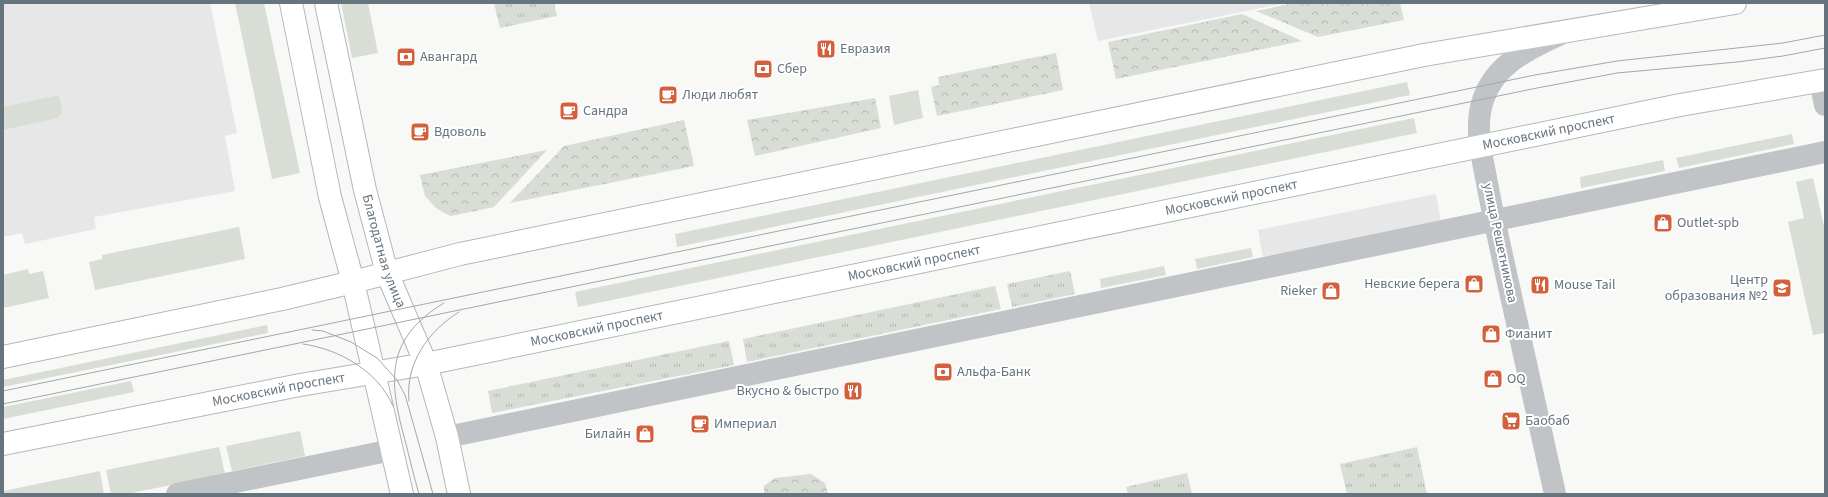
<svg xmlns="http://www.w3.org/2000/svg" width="1828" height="497" font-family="'Source Sans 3',sans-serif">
	<defs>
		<pattern id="forest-crowns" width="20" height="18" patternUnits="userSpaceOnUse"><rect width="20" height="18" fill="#d8ddd6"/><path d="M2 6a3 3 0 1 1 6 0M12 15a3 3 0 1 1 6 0" fill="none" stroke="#b3b8b3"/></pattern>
		<pattern id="park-tufts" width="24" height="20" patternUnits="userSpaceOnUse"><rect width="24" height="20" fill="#d8ddd6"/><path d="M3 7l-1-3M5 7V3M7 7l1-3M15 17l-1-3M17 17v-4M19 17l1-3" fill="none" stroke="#b3b8b3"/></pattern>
	</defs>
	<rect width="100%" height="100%" fill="#f8f8f6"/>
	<g fill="#e6e7e6">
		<polygon points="3,3 210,3 237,133 225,136 235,191 94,217 96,229 25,244 22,233 3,237"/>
		<polygon points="1089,3 1286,3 1098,41"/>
		<polygon points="1436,194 1441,222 1263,257 1258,230"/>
	</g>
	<g fill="#d8ddd6">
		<polygon points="235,3 264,3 300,173 272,179"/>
		<polygon points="341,3 368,3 378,53 352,58"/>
		<polygon points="1407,82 1410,95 677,247 675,234"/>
		<polygon points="918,90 923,118 894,125 889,96"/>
		<polygon points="59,95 62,111 58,118 3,130 3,107"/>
		<polygon points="1414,118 1417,133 578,307 575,292"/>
		<polygon points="1792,134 1794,144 1679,168 1676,158"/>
		<polygon points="1663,160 1665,171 1581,188 1580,177"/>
		<polygon points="1813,178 1825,231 1825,333 1813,335 1788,222 1804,218 1796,182"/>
		<polygon points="239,227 245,259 95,290 89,262 102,259 102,255"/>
		<polygon points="1251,248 1253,257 1197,269 1195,259"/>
		<polygon points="1164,266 1166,275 1101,288 1100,279"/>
		<polygon points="28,269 29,274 43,271 49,298 3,308 3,275"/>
		<polygon points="267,325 268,333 3,387 3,380"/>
		<polygon points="131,381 134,392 3,419 3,407"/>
		<polygon points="300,431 305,456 232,471 226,446"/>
		<polygon points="219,447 225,474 127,494 111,494 106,470"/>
		<polygon points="100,471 104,494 3,494 3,491"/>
	</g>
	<g fill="url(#forest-crowns)">
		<polygon points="1294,3 1400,3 1404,20 1318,37 1256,11"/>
		<polygon points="1242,14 1302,41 1116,79 1108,42"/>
		<polygon points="1056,53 1063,90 937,116 931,87 939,85 938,77"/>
		<polygon points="875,98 881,128 755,156 747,120"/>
		<polygon points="684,120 694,166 510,203 564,146"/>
		<polygon points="547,150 494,207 451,216 442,212 435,207 425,196 420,175"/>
		<polygon points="811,474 825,483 828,494 764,494 764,486 775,478"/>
	</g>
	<g fill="url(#park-tufts)">
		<polygon points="494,3 554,3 557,16 500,28"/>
		<polygon points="1070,271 1075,294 1012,307 1007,284"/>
		<polygon points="995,286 1001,309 747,362 743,339"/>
		<polygon points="729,341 734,365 492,413 488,391"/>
		<polygon points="1417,447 1427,494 1347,494 1340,464"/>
		<polygon points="1187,473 1192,494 1128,494 1126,487"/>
	</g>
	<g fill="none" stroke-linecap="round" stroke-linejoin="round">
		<g stroke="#b4b8bb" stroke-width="24">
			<g id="primary">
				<polyline points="291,3 330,197 353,282 402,494"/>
				<path id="s1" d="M326,3L365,190L387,273L426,364L447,437L459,494"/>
				<polyline points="3,357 282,299 353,282 460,254 1424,55 1735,3"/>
				<path id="s2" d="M3,444L300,385L426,364L1680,105L1825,80"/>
			</g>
		</g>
		<g stroke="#c0c4c7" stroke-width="22">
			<polyline points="1820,81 1825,105"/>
			<polyline points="447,437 1825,152"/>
			<polyline points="177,494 392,450"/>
			<path d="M1555,494C1539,422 1523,350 1507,278C1500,246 1493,215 1487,183C1482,156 1474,127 1483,100C1495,64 1527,50 1559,35"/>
		</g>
		<use href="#primary" stroke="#fff" stroke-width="22"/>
		<g stroke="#a2a8ad" stroke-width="1">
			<polyline points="312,330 323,331 351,342 377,358 397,380 405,395 410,412 433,494"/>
			<path d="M303,344C339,349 378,371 393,406"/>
			<polyline points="3,391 1535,75 1617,61 1783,43 1825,35"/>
			<path d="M409,401C405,364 428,331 459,312"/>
			<polyline points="3,404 1537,88 1617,73 1737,62 1783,56 1825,48"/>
			<path d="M419,494C414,477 410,460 406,444C389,383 383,340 444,303"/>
		</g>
	</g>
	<defs>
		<g id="restaurant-square" transform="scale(1)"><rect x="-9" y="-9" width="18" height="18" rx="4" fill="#d3603c" stroke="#fff"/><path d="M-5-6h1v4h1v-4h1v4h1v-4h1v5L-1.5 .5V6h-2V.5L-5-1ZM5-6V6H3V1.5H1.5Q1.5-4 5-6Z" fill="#fff"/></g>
		<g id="bank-square" transform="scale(1)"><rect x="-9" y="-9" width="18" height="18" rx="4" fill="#d3603c" stroke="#fff"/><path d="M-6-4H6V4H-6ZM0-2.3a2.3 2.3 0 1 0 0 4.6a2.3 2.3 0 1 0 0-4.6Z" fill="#fff"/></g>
		<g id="cafe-square" transform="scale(1)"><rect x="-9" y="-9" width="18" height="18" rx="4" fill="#d3603c" stroke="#fff"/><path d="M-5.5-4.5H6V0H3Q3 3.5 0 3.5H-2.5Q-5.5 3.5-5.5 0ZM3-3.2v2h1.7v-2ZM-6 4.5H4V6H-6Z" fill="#fff"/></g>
		<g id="shop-square" transform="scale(1)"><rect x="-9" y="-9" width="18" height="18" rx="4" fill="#d3603c" stroke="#fff"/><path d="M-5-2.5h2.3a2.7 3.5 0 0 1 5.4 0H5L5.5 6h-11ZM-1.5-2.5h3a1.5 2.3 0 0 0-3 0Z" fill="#fff"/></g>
		<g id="university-square" transform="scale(1)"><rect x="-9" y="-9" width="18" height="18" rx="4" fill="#d3603c" stroke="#fff"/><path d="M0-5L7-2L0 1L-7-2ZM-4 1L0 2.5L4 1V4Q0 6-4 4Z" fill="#fff"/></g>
		<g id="supermarket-square" transform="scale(1)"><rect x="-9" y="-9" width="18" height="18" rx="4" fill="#d3603c" stroke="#fff"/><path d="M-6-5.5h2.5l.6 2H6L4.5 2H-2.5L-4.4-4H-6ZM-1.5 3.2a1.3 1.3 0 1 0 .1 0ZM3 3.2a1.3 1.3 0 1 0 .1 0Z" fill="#fff"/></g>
	</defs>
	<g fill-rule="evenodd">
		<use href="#restaurant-square" x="826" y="49"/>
		<use href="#bank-square" x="406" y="57"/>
		<use href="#bank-square" x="763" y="69"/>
		<use href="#cafe-square" x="668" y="95"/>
		<use href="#cafe-square" x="569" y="111"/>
		<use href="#cafe-square" x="420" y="132"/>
		<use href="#shop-square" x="1663" y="223"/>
		<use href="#shop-square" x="1474" y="284"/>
		<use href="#restaurant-square" x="1540" y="285"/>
		<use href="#university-square" x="1782" y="288"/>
		<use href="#shop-square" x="1331" y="291"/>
		<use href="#shop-square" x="1491" y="334"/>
		<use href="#bank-square" x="943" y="372"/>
		<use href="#shop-square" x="1493" y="379"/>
		<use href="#restaurant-square" x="853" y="391"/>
		<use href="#supermarket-square" x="1511" y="421"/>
		<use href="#cafe-square" x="700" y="424"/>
		<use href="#shop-square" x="645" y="434"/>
	</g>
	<g text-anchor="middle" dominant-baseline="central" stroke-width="4" stroke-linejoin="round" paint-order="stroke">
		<g font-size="14" fill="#66747e" stroke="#fff" text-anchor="start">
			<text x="840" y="49">Евразия</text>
			<text x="420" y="57">Авангард</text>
			<text x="777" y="69">Сбер</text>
			<text x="682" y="95">Люди любят</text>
			<text x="583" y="111">Сандра</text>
			<text x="434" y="132">Вдоволь</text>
			<text x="1677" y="223">Outlet-spb</text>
			<text x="1768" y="280" text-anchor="end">Центр<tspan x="1768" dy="16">образования №2</tspan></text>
			<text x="1460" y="284" text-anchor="end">Невские берега</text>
			<text x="1554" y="285">Mouse Tail</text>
			<text x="1317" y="291" text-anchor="end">Rieker</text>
			<text x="1505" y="334">Фианит</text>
			<text x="957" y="372">Альфа-Банк</text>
			<text x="1507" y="379">OQ</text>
			<text x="839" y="391" text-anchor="end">Вкусно &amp; быстро</text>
			<text x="1525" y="421">Баобаб</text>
			<text x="714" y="424">Империал</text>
			<text x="631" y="434" text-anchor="end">Билайн</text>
		</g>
		<g font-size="14" fill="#66747e" stroke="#fff">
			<text stroke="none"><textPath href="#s2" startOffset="1577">Московский проспект</textPath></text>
			<text stroke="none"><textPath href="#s2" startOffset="1253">Московский проспект</textPath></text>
			<text transform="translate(1500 243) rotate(78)">улица Решетникова</text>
			<text stroke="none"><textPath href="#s1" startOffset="255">Благодатная улица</textPath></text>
			<text stroke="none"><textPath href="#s2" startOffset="929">Московский проспект</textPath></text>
			<text stroke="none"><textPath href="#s2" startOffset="605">Московский проспект</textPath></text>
			<text stroke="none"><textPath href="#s2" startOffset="281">Московский проспект</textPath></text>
		</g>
	</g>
	<rect width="1828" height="497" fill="none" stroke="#66747e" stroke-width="8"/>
</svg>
